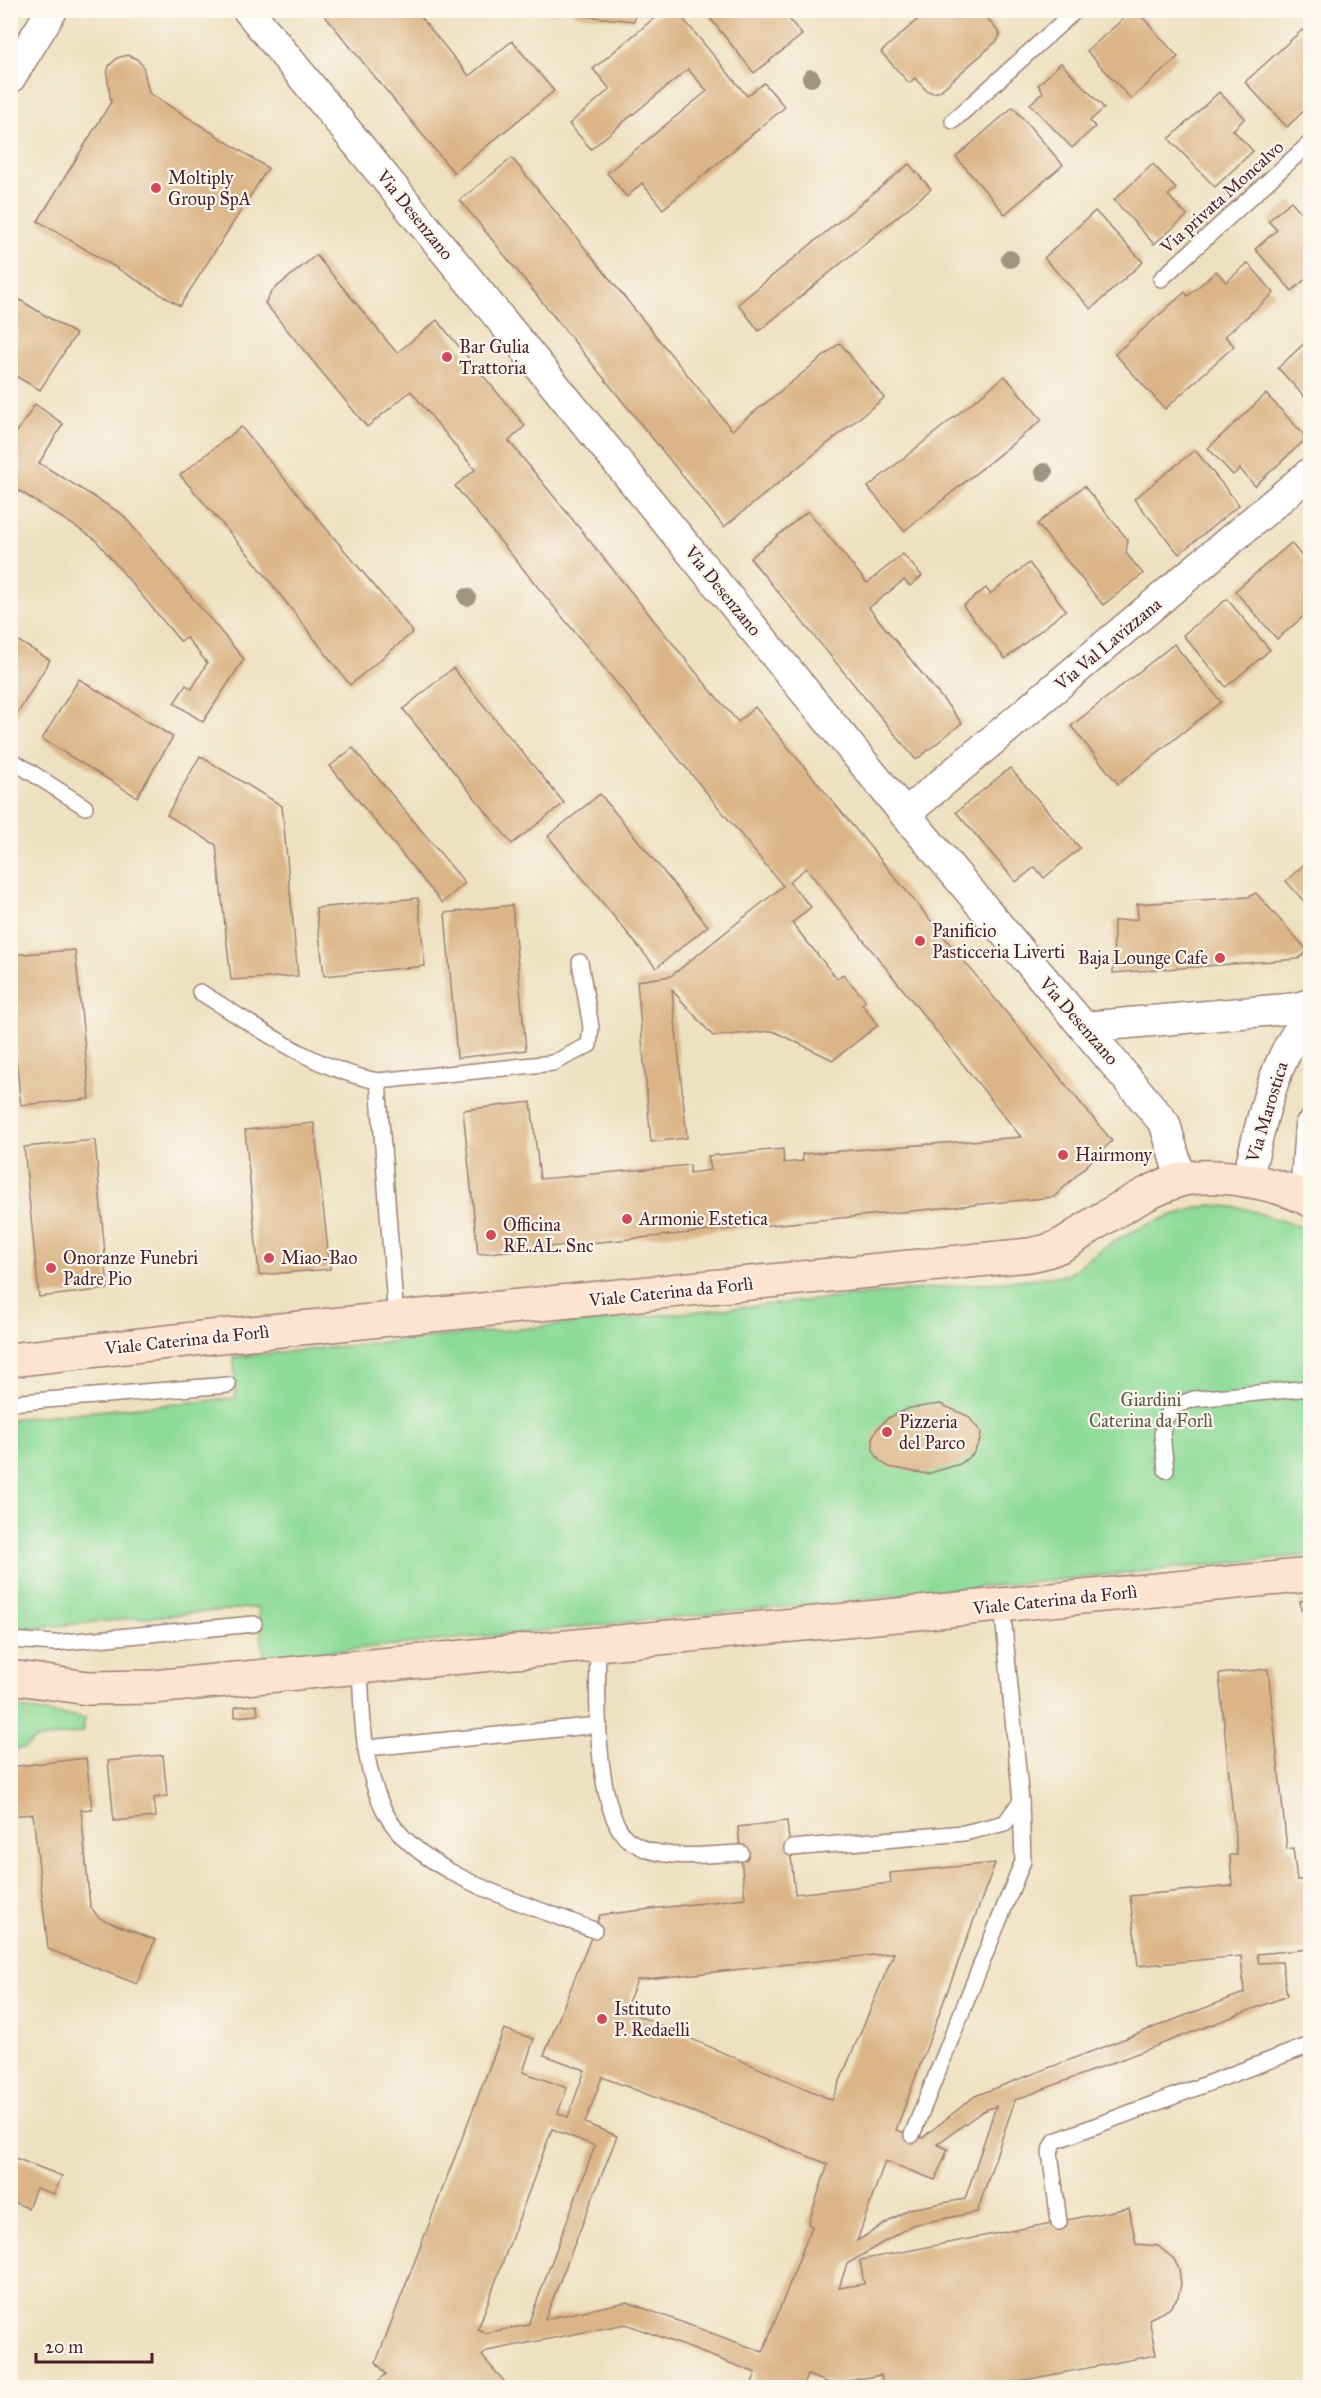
<svg xmlns="http://www.w3.org/2000/svg" width="1321" height="2398" font-family="'IM FELL Great Primer',serif">
	<rect width="100%" height="100%" fill="#fbf7ec"/>
	<filter id="ink" filterUnits="userSpaceOnUse"><feTurbulence type="fractalNoise" baseFrequency=".0167" numOctaves="2"/><feDisplacementMap in="SourceGraphic" scale="12" xChannelSelector="R" yChannelSelector="G"/><feConvolveMatrix kernelMatrix="1 2 1 2 8 2 1 2 1" color-interpolation-filters="sRGB"/></filter>
	<filter id="wash" filterUnits="userSpaceOnUse"><feTurbulence type="fractalNoise" baseFrequency=".008" numOctaves="4" result="noise"/><feDisplacementMap in="SourceGraphic" scale="24" xChannelSelector="R" yChannelSelector="G"/><feGaussianBlur stdDeviation="1.35" result="paint"/><feColorMatrix in="noise" values="0 0 0 0 0 0 0 0 0 0 0 0 0 0 0 0 0 1.4 0 .05"/><feComposite in="paint" operator="in"/></filter>
	<g filter="url(#wash)">
		<rect width="100%" height="100%" fill="#eee1c1"/>
		<g fill="#8edb99" stroke="#6c7d62" stroke-width="1.5">
			<path d="M1211,1205L1243,1208L1310,1230V1555L264,1658L258,1607L11,1630V1419L236,1398L234,1357L1068,1275C1109,1239 1157,1216 1211,1205Z"/>
			<polygon points="11,1707 85,1718 83,1732 34,1740 25,1748 11,1750"/>
		</g>
		<g id="blocks">
			<g fill="#dbb587" fill-rule="evenodd">
				<polygon points="320,10 415,10 469,76 512,41 554,91 454,173"/>
				<polygon points="536,10 556,10 556,14"/>
				<polygon points="573,10 635,10 634,21 573,15"/>
				<polygon points="664,10 676,10 747,96 764,83 785,107 663,209 642,183 627,197 607,173 707,91 688,69 591,149 569,124 610,89 593,69"/>
				<polygon points="709,10 782,10 802,35 754,73 706,13"/>
				<polygon points="928,10 988,10 984,14 1000,34 998,40 940,91 934,93 927,91 915,78 909,83 881,52"/>
				<polygon points="1133,10 1136,10 1178,57 1131,99 1087,51"/>
				<polygon points="1302,30 1310,40 1310,105 1287,127 1245,82"/>
				<polygon points="128,55 137,59 143,66 149,93 268,168 180,306 38,221 111,102 107,74 109,66 117,58"/>
				<polygon points="1061,63 1104,108 1090,121 1095,127 1072,148 1030,104 1043,92 1038,85"/>
				<polygon points="1219,92 1245,118 1233,130 1253,151 1215,187 1169,139"/>
				<polygon points="1013,107 1063,165 1005,214 956,157"/>
				<polygon points="512,158 732,430 840,343 884,398 724,527 460,200"/>
				<polygon points="909,164 931,189 759,331 738,304"/>
				<polygon points="1153,164 1176,189 1168,195 1187,216 1154,244 1114,200"/>
				<polygon points="1291,201 1306,218 1310,214 1310,275 1292,291 1255,249 1277,230 1268,221"/>
				<polygon points="1095,211 1143,262 1091,309 1044,258"/>
				<polygon points="316,255 397,353 437,320 525,426 509,441 707,686 738,722 755,707 1112,1141 1054,1197 478,1254 463,1110 531,1102 540,1179 690,1165 690,1173 711,1170 708,1156 783,1149 784,1163 803,1161 802,1154 1021,1137 806,868 789,882 811,907 792,923 837,979 843,974 866,1001 862,1004 878,1025 833,1060 773,1031 713,1036 672,990 687,1138 651,1142 637,981 671,976 783,886 455,486 475,470 411,391 367,427 265,303 272,291"/>
				<polygon points="1248,263 1274,293 1225,336 1234,346 1165,409 1115,354 1185,292 1188,296 1216,271 1226,282"/>
				<polygon points="10,294 76,334 40,390 10,373"/>
				<polygon points="1310,338 1310,403 1278,368"/>
				<polygon points="1005,376 1042,420 904,531 868,487"/>
				<polygon points="1266,394 1307,438 1255,486 1240,469 1233,475 1208,448"/>
				<polygon points="35,404 63,424 39,463 122,514 244,659 203,722 174,703 186,685 192,689 207,663 187,638 180,641 95,539 10,485 10,443"/>
				<polygon points="241,427 413,632 350,685 254,561 180,475"/>
				<polygon points="1195,450 1239,505 1179,554 1134,499"/>
				<polygon points="1084,486 1128,540 1126,553 1143,574 1103,605 1037,524"/>
				<polygon points="808,511 867,583 903,554 922,576 910,586 904,580 869,608 962,723 916,760 750,558"/>
				<polygon points="1291,543 1310,566 1310,611 1277,639 1235,591"/>
				<polygon points="1029,563 1066,610 1005,659 963,606 986,588 990,594"/>
				<polygon points="1227,599 1270,650 1226,687 1183,635"/>
				<polygon points="10,636 50,660 13,721 10,719"/>
				<polygon points="1174,644 1221,702 1118,784 1071,726"/>
				<polygon points="453,668 564,803 512,844 403,709"/>
				<polygon points="79,679 173,737 137,797 42,739"/>
				<polygon points="353,748 465,883 442,903 330,766"/>
				<polygon points="200,756 282,806 298,976 231,980 216,845 167,815"/>
				<polygon points="1010,768 1080,848 1044,878 1035,867 1016,882 956,812"/>
				<polygon points="600,794 708,926 656,968 548,836"/>
				<polygon points="1310,859 1310,908 1286,881"/>
				<polygon points="1256,893 1308,951 1298,959 1113,973 1114,921 1138,919 1137,904 1248,897"/>
				<polygon points="418,898 425,966 324,976 316,908"/>
				<polygon points="512,905 526,1050 457,1058 445,913"/>
				<polygon points="75,950 90,1099 21,1105 10,1004 10,955"/>
				<polygon points="314,1123 330,1269 259,1275 245,1130"/>
				<polygon points="95,1140 108,1289 39,1297 24,1147"/>
				<polygon points="940,1404 968,1416 981,1432 980,1440 973,1454 960,1464 927,1474 889,1467 879,1460 873,1450 873,1436 877,1429 888,1418 910,1408"/>
				<polygon points="1310,1600 1310,1609 1301,1610 1300,1601"/>
				<path d="M1268,1669L1287,1849L1293,1848L1297,1880L1310,1879V1949L1257,1954L1259,1963L1282,1962L1287,1996L1015,2100L977,2212L912,2225L847,2264L839,2288L864,2284L860,2260L1129,2208L1136,2244L1158,2246L1174,2259L1179,2270L1181,2284L1178,2297L1169,2309L1149,2319L1156,2355L983,2388H883L881,2375L832,2384L807,2375L802,2388H750L756,2373L626,2324L487,2351L482,2356L510,2388H371L386,2374L376,2362L504,2029L534,2039L523,2072L567,2088L558,2113L568,2117L585,2070L544,2055L600,1915L745,1898L738,1827L787,1821L795,1894L891,1883L890,1873L995,1863L896,2130L922,2138L975,2096L1244,1993L1241,1956L1138,1966L1130,1896L1232,1886L1230,1855H1237L1219,1674ZM894,1953L832,2100L625,2010L637,1980ZM602,2077L828,2164L808,2224L812,2226L763,2352L627,2302L545,2319L617,2136L585,2123ZM996,2106L965,2199L909,2209L857,2241L885,2161L935,2180L948,2149L937,2144L983,2111ZM552,2129L595,2146L528,2325L485,2333L478,2329Z"/>
				<polygon points="257,1705 258,1715 235,1717 235,1707"/>
				<polygon points="163,1755 167,1796 154,1798 156,1817 114,1821 108,1761"/>
				<polygon points="86,1758 92,1809 81,1810 90,1906 99,1918 155,1940 137,1984 48,1949 33,1814 10,1816 10,1767"/>
				<polygon points="10,2156 62,2176 54,2194 36,2188 28,2208 10,2201"/>
			</g>
		</g>
	</g>
	<g filter="url(#ink)">
		<use href="#blocks" fill-opacity="0" stroke="#9c8076" stroke-width="1.5"/>
		<g fill="none" stroke-linecap="round" stroke-linejoin="round">
			<g stroke="#9c8076" stroke-width="18">
				<g id="service">
					<polyline points="953,121 1076,10"/>
					<polyline points="1161,279 1310,143"/>
					<polyline points="10,759 85,807"/>
					<path d="M200,992C256,1026 313,1069 378,1081L396,1319"/>
					<polyline points="378,1081 553,1063 589,1045 591,1027 580,962"/>
					<polyline points="10,1403 228,1385"/>
					<polyline points="1166,1470 1162,1434 1165,1419 1174,1406 1194,1399 1310,1388"/>
					<polyline points="10,1640 55,1643 254,1624"/>
					<path d="M598,1643C597,1690 594,1801 625,1837C630,1842 639,1846 645,1849C675,1860 709,1854 741,1853"/>
					<path d="M360,1666C362,1713 362,1766 384,1810C415,1875 531,1905 594,1930"/>
					<polyline points="367,1748 599,1725"/>
					<polyline points="792,1848 964,1833 1005,1823 1021,1801 1002,1605"/>
					<polyline points="912,2135 1023,1861 1021,1801"/>
					<polyline points="1059,2222 1050,2152 1055,2141 1310,2045"/>
				</g>
			</g>
			<g stroke="#9c8076" stroke-width="33">
				<g id="minor">
					<polyline points="248,10 905,814 1165,1124 1181,1180"/>
					<polyline points="10,78 52,10"/>
					<polyline points="905,814 1310,473"/>
					<polyline points="1084,1027 1297,1008 1310,1004"/>
					<path d="M1247,1180C1261,1127 1272,1057 1310,1017"/>
					<polyline points="1305,1197 1310,1126"/>
				</g>
			</g>
			<g stroke="#9c8076" stroke-width="36">
				<g id="secondary">
					<path d="M10,1360L211,1337L1029,1255C1066,1249 1072,1237 1102,1219C1126,1205 1154,1188 1180,1180C1215,1171 1279,1183 1310,1200"/>
					<polyline points="10,1677 88,1688 153,1687 1310,1575"/>
				</g>
			</g>
			<use href="#service" stroke="#fff" stroke-width="15"/>
			<use href="#minor" stroke="#fff" stroke-width="30"/>
			<use href="#secondary" stroke="#fde4d0" stroke-width="33"/>
		</g>
		<g fill="#9f9581">
			<circle cx="811" cy="78" r="9"/>
			<circle cx="1010" cy="259" r="9"/>
			<circle cx="1044" cy="472" r="9"/>
			<circle cx="467" cy="597" r="9"/>
		</g>
	</g>
	<g fill="#d1495b" stroke="#fbf7ec" stroke-width="2">
		<circle cx="156" cy="188" r="6"/>
		<circle cx="447" cy="357" r="6"/>
		<circle cx="920" cy="941" r="6"/>
		<circle cx="1220" cy="958" r="6"/>
		<circle cx="1063" cy="1155" r="6"/>
		<circle cx="627" cy="1219" r="6"/>
		<circle cx="491" cy="1235" r="6"/>
		<circle cx="269" cy="1258" r="6"/>
		<circle cx="51" cy="1268" r="6"/>
		<circle cx="887" cy="1432" r="6"/>
		<circle cx="602" cy="2019" r="6"/>
	</g>
	<g text-anchor="middle" dominant-baseline="central" stroke-width="4.5" stroke-linejoin="round" paint-order="stroke">
		<g font-size="18" fill="#4a1f2b" stroke="#fbf7ec" text-anchor="start">
			<text x="168" y="178">Moltiply<tspan x="168" dy="21">Group SpA</tspan></text>
			<text x="459" y="347">Bar Gulia<tspan x="459" dy="21">Trattoria</tspan></text>
			<text x="932" y="931">Panificio<tspan x="932" dy="21">Pasticceria Liverti</tspan></text>
			<text x="1208" y="958" text-anchor="end">Baja Lounge Cafe</text>
			<text x="1075" y="1155">Hairmony</text>
			<text x="639" y="1219">Armonie Estetica</text>
			<text x="503" y="1225">Officina<tspan x="503" dy="21">RE.AL. Snc</tspan></text>
			<text x="63" y="1258">Onoranze Funebri<tspan x="63" dy="21">Padre Pio</tspan></text>
			<text x="281" y="1258">Miao-Bao</text>
			<text x="899" y="1422">Pizzeria<tspan x="899" dy="21">del Parco</tspan></text>
			<text x="614" y="2009">Istituto<tspan x="614" dy="21">P. Redaelli</tspan></text>
		</g>
		<g font-size="18" fill="#4a1f2b" stroke="#fbf7ec">
			<text transform="translate(1222 197) rotate(-42)">Via privata Moncalvo</text>
			<text transform="translate(415 215) rotate(51)">Via Desenzano</text>
			<text transform="translate(723 591) rotate(51)">Via Desenzano</text>
			<text transform="translate(1108 644) rotate(-40)">Via Val Lavizzana</text>
			<text transform="translate(1079 1021) rotate(49)">Via Desenzano</text>
			<text transform="translate(1267 1112) rotate(-73)">Via Marostica</text>
			<text transform="translate(671 1292) rotate(-6)">Viale Caterina da Forlì</text>
			<text transform="translate(187 1340) rotate(-6)">Viale Caterina da Forlì</text>
			<text transform="translate(1055 1600) rotate(-6)">Viale Caterina da Forlì</text>
		</g>
		<g font-size="18" fill="#5e574c" stroke="#fbf7ec">
			<text x="1151" y="1400">Giardini<tspan x="1151" dy="21">Caterina da Forlì</tspan></text>
		</g>
	</g>
	<rect width="1321" height="2398" fill="none" stroke="#fbf7ec" stroke-width="36"/>
	<path d="M36 2353v9h116v-9" fill="none" stroke="#4a1f2b" stroke-width="3"/>
	<text x="45" y="2353" font-size="18" fill="#4a1f2b" stroke="#fbf7ec" stroke-width="4.5" paint-order="stroke">20 m</text>
</svg>
